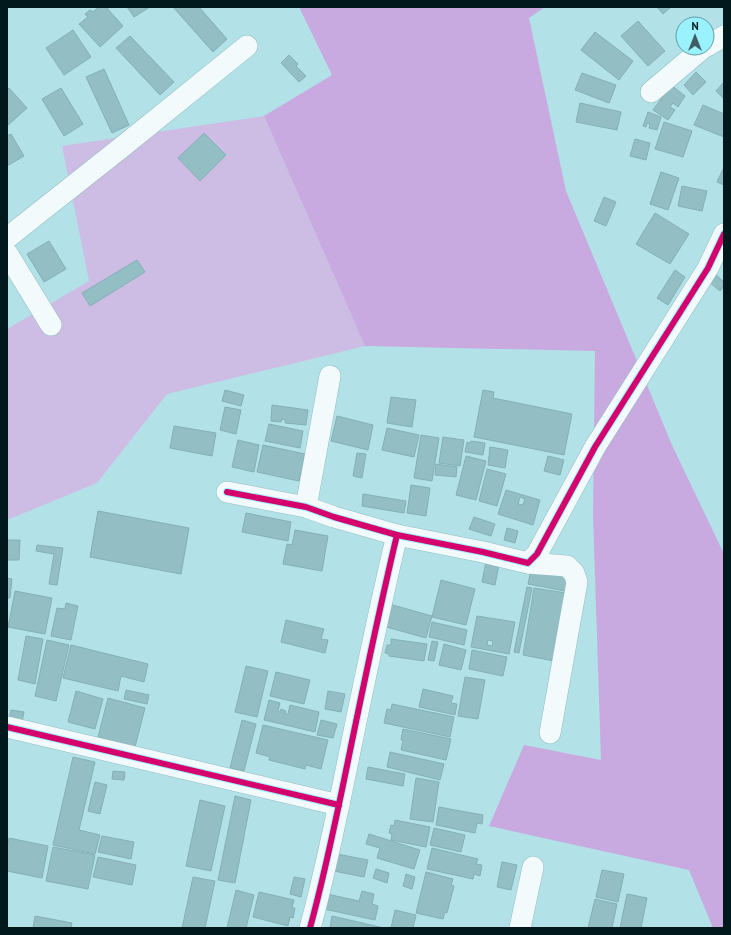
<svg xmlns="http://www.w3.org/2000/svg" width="731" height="935" font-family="'PT Sans',sans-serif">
	<rect width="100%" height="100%" fill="#b2e1e8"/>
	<polygon fill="#cdbde5" points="264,116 365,346 167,394 97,483 7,520 7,329 89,281 62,146"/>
	<polygon fill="#c8aae0" points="299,7 545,7 529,18 566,191 672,445 724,554 724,928 713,928 689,870 489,826 524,745 601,760 593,515 595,351 365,346 264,116 332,75"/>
	<g fill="#93bec4" stroke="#83b0b6" fill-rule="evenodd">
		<polygon points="98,7 106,7 123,26 100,47 79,24 88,17 85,14 90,10 93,12"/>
		<polygon points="127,7 150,7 134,17"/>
		<polygon points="173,7 199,7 227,39 213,52"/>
		<polygon points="657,7 671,7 663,14"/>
		<polygon points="638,21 665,51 648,66 621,36"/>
		<polygon points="73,30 91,57 64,75 46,48"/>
		<polygon points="595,32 633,61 619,80 581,50"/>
		<polygon points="130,36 174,82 160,95 116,48"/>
		<polygon points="289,55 298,64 296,66 306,76 299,82 281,63"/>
		<polygon points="104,69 129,125 112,133 86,77"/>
		<polygon points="696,72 706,82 693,95 684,85"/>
		<polygon points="582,73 616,85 609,103 575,90"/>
		<polygon points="724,82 724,99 716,91"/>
		<polygon points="671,85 685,96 678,107 673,103 670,107 675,110 668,120 653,110"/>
		<polygon points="9,88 27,108 7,126 7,90"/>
		<polygon points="61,88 83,124 64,136 42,99"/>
		<polygon points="580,103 621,112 617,130 576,122"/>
		<polygon points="703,105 724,114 724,137 694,125"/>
		<polygon points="648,112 661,117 657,130 649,128 650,124 647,123 646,127 643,126"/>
		<polygon points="664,122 692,131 683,157 655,149"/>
		<polygon points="204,133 226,155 200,181 178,158"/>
		<polygon points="11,134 24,156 7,166 7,136"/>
		<polygon points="635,139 650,143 646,160 630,156"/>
		<polygon points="724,167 724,185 717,182"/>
		<polygon points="661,172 679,178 668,210 650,204"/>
		<polygon points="682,186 707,191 702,211 678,206"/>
		<polygon points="604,197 616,202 606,226 594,221"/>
		<polygon points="655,213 689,234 670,264 636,244"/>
		<polygon points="49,241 66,269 44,282 27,254"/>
		<polygon points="137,260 145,272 90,306 82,293"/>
		<polygon points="675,270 685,277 668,305 657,298"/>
		<polygon points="715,274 724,282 724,286 720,291 708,281"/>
		<polygon points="225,390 244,395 241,406 222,401"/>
		<polygon points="483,390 494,392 493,398 572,414 564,455 474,437"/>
		<polygon points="391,397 416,400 412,427 387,423"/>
		<polygon points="272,405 308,410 306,425 285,423 285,420 282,419 281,422 271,421"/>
		<polygon points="225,407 241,410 236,434 220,430"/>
		<polygon points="337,416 373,425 368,450 331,441"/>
		<polygon points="269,424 303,431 300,448 265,441"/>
		<polygon points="174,426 216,433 212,456 170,448"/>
		<polygon points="387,428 419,435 414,457 382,450"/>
		<polygon points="421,435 439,438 432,481 414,478"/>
		<polygon points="443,437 464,440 460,466 439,463"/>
		<polygon points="238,440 259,445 254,472 232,467"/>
		<polygon points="471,441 485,443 483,455 465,452 467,442 470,443"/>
		<polygon points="263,445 305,454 299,481 257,472"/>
		<polygon points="490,447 508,450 505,468 488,465"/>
		<polygon points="357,453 366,454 362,478 353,476"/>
		<polygon points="466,456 486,461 476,500 456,495"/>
		<polygon points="548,456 564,460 560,475 544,471"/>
		<polygon points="436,464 457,467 456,477 435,475"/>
		<polygon points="487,469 506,474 497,506 479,501"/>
		<polygon points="411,485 430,488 426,516 407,513"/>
		<path d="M506,490L540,500L533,525L498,514ZM520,497L525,499L523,505L518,504Z"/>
		<polygon points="363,494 406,501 404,513 362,506"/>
		<polygon points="98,511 189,528 181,574 90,557"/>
		<polygon points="246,513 291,522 288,541 242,532"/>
		<polygon points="474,517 495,524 491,536 469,529"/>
		<polygon points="507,528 518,531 515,543 504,540"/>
		<polygon points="295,530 328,536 322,571 283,564 287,544 292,545"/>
		<polygon points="7,540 20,540 19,560 7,560"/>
		<polygon points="37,545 63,548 57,585 49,584 54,554 36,551"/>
		<polygon points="487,556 500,559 495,585 482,582"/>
		<polygon points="531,570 571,577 565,591 528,584"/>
		<polygon points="7,578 12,579 10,598 7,598"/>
		<polygon points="441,580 475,589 466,625 432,617"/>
		<polygon points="527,587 532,588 519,653 514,652"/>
		<polygon points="534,588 566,593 554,661 523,655"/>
		<polygon points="15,591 52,598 45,634 8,627"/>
		<polygon points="66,603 78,606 71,640 51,636 57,608 65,609"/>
		<polygon points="389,604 432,616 426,638 383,626"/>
		<path d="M477,616L515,622L509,654L471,647ZM488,640L493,641L492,646L487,645Z"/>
		<polygon points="286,620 324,629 321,639 328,640 325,653 281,642"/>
		<polygon points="432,622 467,630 464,645 429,637"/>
		<polygon points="26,636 43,639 35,684 18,680"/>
		<polygon points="391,639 427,644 424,661 389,656 389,654 385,653 387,645 391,645"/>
		<polygon points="47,640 69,645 56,701 35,696"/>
		<polygon points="432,641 438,642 434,661 428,660"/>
		<polygon points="444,644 466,650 461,670 439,665"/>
		<polygon points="71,645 148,664 144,682 121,676 118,691 63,678"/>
		<polygon points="472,650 507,657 503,676 469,669"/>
		<polygon points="246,666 268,671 257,717 235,712"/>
		<polygon points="276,672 310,680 304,704 270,696"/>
		<polygon points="465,677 485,680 478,719 458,716"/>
		<polygon points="423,689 453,696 451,703 457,704 455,715 419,707"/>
		<polygon points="126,690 149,695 147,704 124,699"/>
		<polygon points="76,691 103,699 95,729 68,722"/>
		<polygon points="328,691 345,694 341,712 325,709"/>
		<polygon points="108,698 145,708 135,747 98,737"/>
		<polygon points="269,700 280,703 278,711 280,712 281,709 286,711 285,714 288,714 290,705 319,712 315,732 264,720"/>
		<polygon points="392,704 454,717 450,737 384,723 387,709 391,710"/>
		<polygon points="11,710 24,712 22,722 9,720"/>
		<polygon points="242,720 256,724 244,771 230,768"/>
		<polygon points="321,720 337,724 333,738 317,735"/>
		<polygon points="263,725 328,740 321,769 306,765 305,769 269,760 270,757 256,753"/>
		<polygon points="403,729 451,739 446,760 401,750 403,740 401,740"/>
		<polygon points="390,752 444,764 440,780 387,767"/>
		<polygon points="73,757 95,762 79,830 100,835 95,854 53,845"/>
		<polygon points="368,767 405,774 403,786 366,779"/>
		<polygon points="113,771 125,772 124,780 112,779"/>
		<polygon points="416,778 439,782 433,822 410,819"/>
		<polygon points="95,782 107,785 100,814 88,811"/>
		<polygon points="235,796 251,800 235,883 218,880"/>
		<polygon points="200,800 225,806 211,871 186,866"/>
		<polygon points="439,807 483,815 482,824 477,823 475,833 436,825"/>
		<polygon points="395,820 430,827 426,847 391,840 392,834 389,833 391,825 394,826"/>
		<polygon points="434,828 465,835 461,852 430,845"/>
		<polygon points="369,834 420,850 414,869 377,858 380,848 366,844"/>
		<polygon points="102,836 134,842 131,859 98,852"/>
		<polygon points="9,838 48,846 42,878 7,871 7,848"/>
		<polygon points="53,847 95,855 88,889 46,881"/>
		<polygon points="432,848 478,859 476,864 482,865 480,876 474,874 473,879 427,869"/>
		<polygon points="337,854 368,860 364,877 334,871"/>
		<polygon points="98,857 136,865 132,885 93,877"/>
		<polygon points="502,862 517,865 511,890 497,887"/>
		<polygon points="376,869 389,873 387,883 373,878"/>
		<polygon points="602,870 624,874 618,902 596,897"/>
		<polygon points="426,872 453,879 451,885 454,886 447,913 445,912 443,919 416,913"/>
		<polygon points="406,874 415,877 412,889 403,886"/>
		<polygon points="193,877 215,881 205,928 182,928"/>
		<polygon points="294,877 305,879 301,897 290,894"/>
		<polygon points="236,890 254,895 246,928 227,928"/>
		<polygon points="362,891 374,894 372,904 378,906 375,920 324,909 327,894 359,901"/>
		<polygon points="259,892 294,900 292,908 295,908 293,918 290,917 288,926 253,917"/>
		<polygon points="627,894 647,898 641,928 620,928"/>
		<polygon points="595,899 617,904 612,928 588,928"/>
		<polygon points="395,910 416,915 413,928 391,928"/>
		<polygon points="35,916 72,923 71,928 73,928 33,928"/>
		<polygon points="332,916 384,928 330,928"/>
	</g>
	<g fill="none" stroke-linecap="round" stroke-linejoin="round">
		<g stroke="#91bdc3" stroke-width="22">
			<g id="minor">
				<polyline points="707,46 724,36"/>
				<polyline points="651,92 703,48"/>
				<polyline points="7,238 122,147 247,46"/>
				<polyline points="7,253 51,325"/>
				<polyline points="227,492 306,507 334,517 397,535 483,552 528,563 537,554 595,447 708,268 724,234"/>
				<polyline points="306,507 330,376"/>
				<polyline points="528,563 567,566 574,573 577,582 550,733"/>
				<polyline points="7,727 339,805"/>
				<path d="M310,928C326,870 338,810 350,751C365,678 380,606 397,535"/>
				<polyline points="520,928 533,867"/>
			</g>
		</g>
		<use href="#minor" stroke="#f3fafc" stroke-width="21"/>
		<g stroke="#9bf2ff" stroke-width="8">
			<g id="cycleway">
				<polyline points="227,492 306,507 334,517 397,535 483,552 528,563 537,554 595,447 708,268 724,234"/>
				<polyline points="7,727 339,805"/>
				<path d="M310,928C326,870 338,810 350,751C365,678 380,606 397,535"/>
			</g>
		</g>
		<use href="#cycleway" stroke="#d6006c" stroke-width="6"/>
	</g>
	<rect width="731" height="935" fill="none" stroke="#01181c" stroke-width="16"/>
	<g transform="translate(695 36)"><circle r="19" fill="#9bf2ff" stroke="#5d9ba4"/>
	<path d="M0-3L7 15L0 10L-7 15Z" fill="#3f5e63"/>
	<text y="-6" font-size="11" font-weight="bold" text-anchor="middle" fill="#01181c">N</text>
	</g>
</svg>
